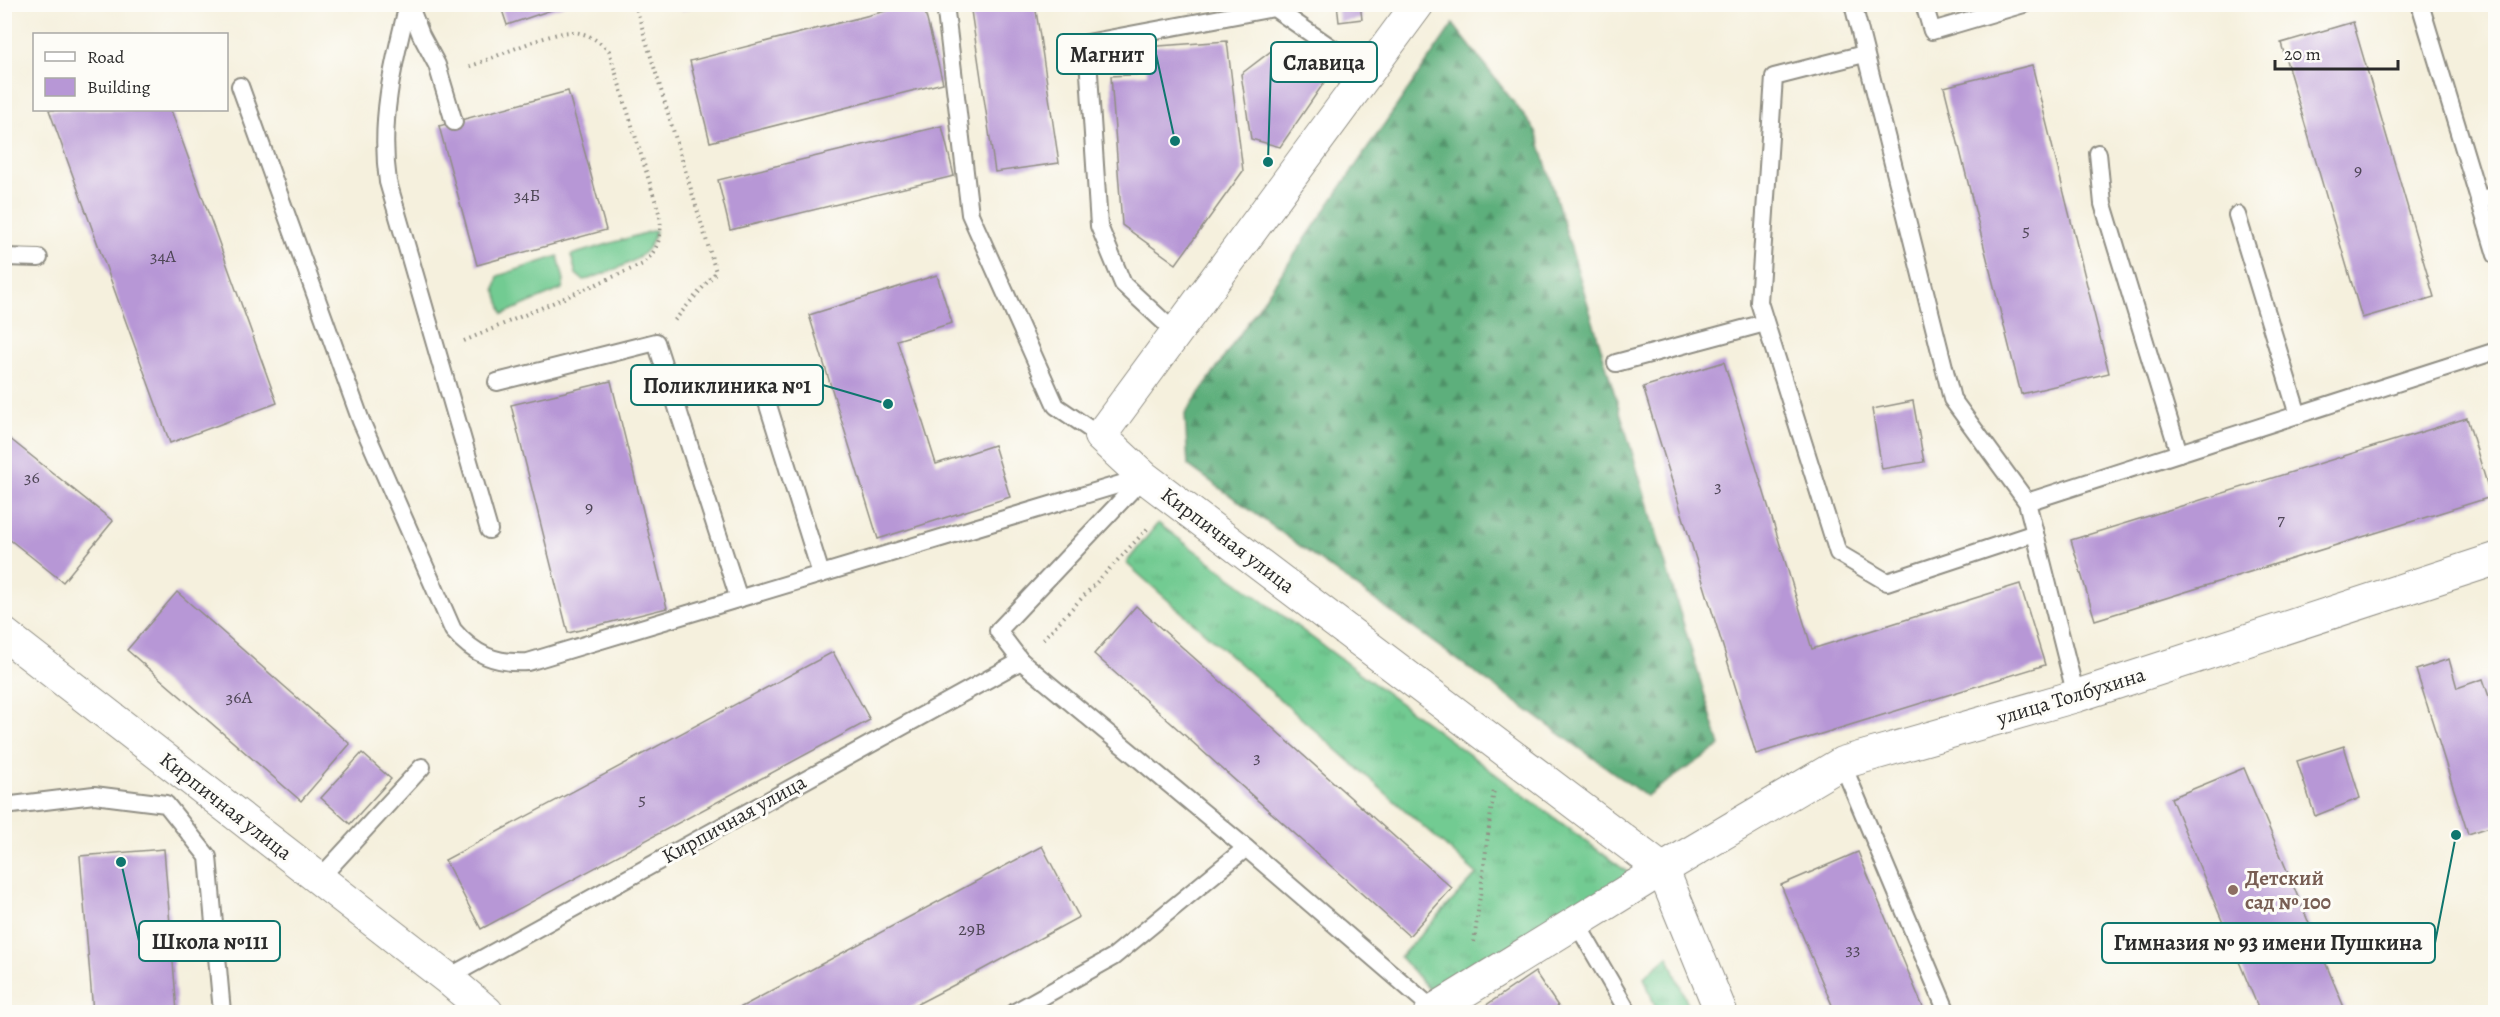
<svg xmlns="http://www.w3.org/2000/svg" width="2500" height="1017" font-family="Alegreya,serif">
	<defs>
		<pattern id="grass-tufts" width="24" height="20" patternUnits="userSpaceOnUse" patternTransform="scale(1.5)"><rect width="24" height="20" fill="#72cb92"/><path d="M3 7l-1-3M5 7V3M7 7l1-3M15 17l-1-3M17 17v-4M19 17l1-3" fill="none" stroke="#63ae7e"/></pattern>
		<pattern id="forest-firs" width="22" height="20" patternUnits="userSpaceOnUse" patternTransform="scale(1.5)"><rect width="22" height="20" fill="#5daf7c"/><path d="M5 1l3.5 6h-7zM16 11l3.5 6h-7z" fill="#4d8f66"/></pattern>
	</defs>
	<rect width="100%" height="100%" fill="#fdfcf7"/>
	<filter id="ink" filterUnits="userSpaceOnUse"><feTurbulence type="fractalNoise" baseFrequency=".0167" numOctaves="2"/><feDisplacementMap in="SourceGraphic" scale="12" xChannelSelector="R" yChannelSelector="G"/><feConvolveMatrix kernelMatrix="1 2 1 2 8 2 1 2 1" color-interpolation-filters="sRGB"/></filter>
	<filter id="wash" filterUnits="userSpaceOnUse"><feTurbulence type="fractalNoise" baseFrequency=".008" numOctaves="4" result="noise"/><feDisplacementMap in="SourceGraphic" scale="24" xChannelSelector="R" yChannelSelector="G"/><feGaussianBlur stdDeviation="1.35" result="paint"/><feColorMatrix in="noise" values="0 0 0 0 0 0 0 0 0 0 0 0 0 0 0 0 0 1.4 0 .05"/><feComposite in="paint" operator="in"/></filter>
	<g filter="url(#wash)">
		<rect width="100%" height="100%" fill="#f5f0dd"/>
		<g fill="url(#grass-tufts)" stroke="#4e7b5e" stroke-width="1.5">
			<polygon points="1158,523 1634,877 1436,997 1400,957 1477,874 1126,563"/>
			<polygon points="1668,956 1691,1012 1657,1012 1644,977"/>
		</g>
		<polygon fill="url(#forest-firs)" stroke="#446d54" stroke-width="1.5" points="1453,24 1536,131 1720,746 1646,796 1188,465 1185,414"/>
		<g fill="#72cb92" stroke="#4e7b5e" stroke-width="1.5">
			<path d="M655,230C652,262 613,269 589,279L583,280L576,274L571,255Z"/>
			<polygon points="558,256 564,280 562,289 503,314 495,289 498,276"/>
		</g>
		<g id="blocks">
			<g fill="#b797d6">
				<polygon points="500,4 565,4 566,5 507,25"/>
				<polygon points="680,4 702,4 702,5 682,11"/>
				<polygon points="913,4 923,4 943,83 710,142 690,61"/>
				<polygon points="970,4 1035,4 1059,163 995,172"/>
				<polygon points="1337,4 1360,4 1362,19 1339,22"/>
				<polygon points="2353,22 2434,297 2362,318 2281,43"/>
				<polygon points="1227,41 1243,171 1176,264 1122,225 1111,76 1147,74 1145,47"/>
				<polygon points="1283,42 1330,74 1280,147 1251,139 1241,74"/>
				<polygon points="2032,65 2109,373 2021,394 1944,87"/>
				<polygon points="568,91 606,230 477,265 439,126"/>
				<polygon points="49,110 171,110 277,403 170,443"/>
				<polygon points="942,126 954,176 730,230 718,180"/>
				<polygon points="937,275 952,323 897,340 936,464 994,445 1010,497 878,539 809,315"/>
				<polygon points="1724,362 1812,649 2020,584 2045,665 1756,754 1643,387"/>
				<polygon points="611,381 667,608 568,633 511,405"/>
				<polygon points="1913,401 1924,462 1882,469 1872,409"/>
				<polygon points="2467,418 2491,497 2095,620 2071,540"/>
				<polygon points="4,434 113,521 63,582 4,535"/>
				<polygon points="177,592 350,744 301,801 127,650"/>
				<polygon points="1136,606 1452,888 1409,936 1094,654"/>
				<polygon points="833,652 870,720 481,929 445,860"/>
				<polygon points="2449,659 2457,688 2483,679 2496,717 2496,825 2468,834 2416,670"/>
				<polygon points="2344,746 2360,798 2315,816 2297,761"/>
				<polygon points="362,753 391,779 350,824 321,798"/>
				<polygon points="2244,768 2346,1012 2260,1012 2171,798"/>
				<polygon points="1042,846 1079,917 954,985 902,1012 732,1012"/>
				<polygon points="164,849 177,1012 93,1012 80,856"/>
				<polygon points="1858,852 1925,1012 1835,1012 1781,885"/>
				<polygon points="1535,972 1562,1012 1476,1012"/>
			</g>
		</g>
	</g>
	<g filter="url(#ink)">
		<use href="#blocks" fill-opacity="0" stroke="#908e84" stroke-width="1.5"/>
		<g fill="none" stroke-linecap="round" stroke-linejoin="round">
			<g stroke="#908e84" stroke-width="20">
				<g id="service">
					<path d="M408,4C393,65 379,120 388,182L489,530"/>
					<polyline points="409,4 421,35 437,65 454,122"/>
					<polyline points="945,4 970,214 1056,406 1100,436"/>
					<polyline points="1853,4 1952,399 2027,502 2076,696"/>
					<polyline points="1924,4 1932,31 2024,4"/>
					<polyline points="2420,4 2496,255"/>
					<polyline points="1864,54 1774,77 1759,302 1838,553 1887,582 2035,533"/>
					<path d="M240,86L361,421L453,630C474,655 496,664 528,662L1144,477"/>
					<polyline points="2098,153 2103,204 2179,453"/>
					<polyline points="2479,200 2496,195"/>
					<polyline points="2237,215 2298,415"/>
					<polyline points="4,257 39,258"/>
					<polyline points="1176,333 1123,284 1099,226 1087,43 1274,8 1368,73"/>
					<polyline points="1616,363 1765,323"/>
					<polyline points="497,382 656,342 739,599"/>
					<polyline points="762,386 821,574"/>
					<polyline points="1142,479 998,631 1021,661 1246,848 1433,1009"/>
					<polyline points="2027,502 2496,351"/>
					<polyline points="1842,763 1947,1012"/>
					<polyline points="4,806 94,795 166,804 208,857 222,1012"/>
					<polyline points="319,879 422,767"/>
					<polyline points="1576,922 1628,1012"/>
					<polyline points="447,978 1021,661"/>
					<polyline points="1015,1012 1113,957 1246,848"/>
				</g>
			</g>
			<g stroke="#908e84" stroke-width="34">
				<g id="minor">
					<polyline points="1418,4 1100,436 1144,477 1663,870 1721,1012"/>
					<polyline points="4,634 447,978 487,1012"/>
					<polyline points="1431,1012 1648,878 1842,763 2076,696 2496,559"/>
				</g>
			</g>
			<g stroke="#908e84" stroke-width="4" stroke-dasharray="1.5 4.5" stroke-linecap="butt">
				<polyline points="635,4 716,272 674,321"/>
				<path d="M464,341L643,264C658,250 662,237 660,216L609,51C599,41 588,33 573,32C551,31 492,59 468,67"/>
				<polyline points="1043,639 1149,527"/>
				<polyline points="1474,942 1494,789"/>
			</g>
			<use href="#service" stroke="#fff" stroke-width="16"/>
			<use href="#minor" stroke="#fff" stroke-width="32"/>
		</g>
	</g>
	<circle fill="#8d6e63" stroke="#fdfcf7" stroke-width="2" cx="2233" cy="890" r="6"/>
	<g text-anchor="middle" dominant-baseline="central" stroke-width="6" stroke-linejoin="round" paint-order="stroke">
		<g font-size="18" fill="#4e4656">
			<text x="2358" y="170">9</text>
			<text x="527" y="195">34Б</text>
			<text x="2026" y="230">5</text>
			<text x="163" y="256">34А</text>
			<text x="32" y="477">36</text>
			<text x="1718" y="486">3</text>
			<text x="589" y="507">9</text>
			<text x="2281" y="519">7</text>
			<text x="239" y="697">36А</text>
			<text x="1257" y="757">3</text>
			<text x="642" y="799">5</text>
			<text x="972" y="929">29В</text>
			<text x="1853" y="949">33</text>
		</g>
		<g font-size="21" fill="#2b2b2b" stroke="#fdfcf7">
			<text transform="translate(1228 540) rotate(37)">Кирпичная улица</text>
			<text transform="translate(2071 696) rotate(-17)">улица Толбухина</text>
			<text transform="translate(226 806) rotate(38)">Кирпичная улица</text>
			<text transform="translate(734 819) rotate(-29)">Кирпичная улица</text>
		</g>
		<g font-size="21" font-weight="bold" fill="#785e54" stroke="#fdfcf7" text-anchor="start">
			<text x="2245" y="878">Детский<tspan x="2245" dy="24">сад № 100</tspan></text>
		</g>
	</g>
	<path fill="none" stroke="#0f766e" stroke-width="2" d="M1175 141L1156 54M1268 162L1271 62M888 404L823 385M121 862L139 941M2456 835L2435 943"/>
	<g fill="#0f766e" stroke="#fdfcf7" stroke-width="2">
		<circle cx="1175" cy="141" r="6"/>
		<circle cx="1268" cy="162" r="6"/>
		<circle cx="888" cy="404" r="6"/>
		<circle cx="121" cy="862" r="6"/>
		<circle cx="2456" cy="835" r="6"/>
	</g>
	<g fill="#fdfcf7" stroke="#0f766e" stroke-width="2">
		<rect x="1057" y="34" width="99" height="40" rx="6"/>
		<rect x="1271" y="42" width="106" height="40" rx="6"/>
		<rect x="631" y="365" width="192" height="40" rx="6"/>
		<rect x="139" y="921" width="141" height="40" rx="6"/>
		<rect x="2102" y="923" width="333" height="40" rx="6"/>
	</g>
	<g font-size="22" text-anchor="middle" font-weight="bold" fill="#2b2b2b">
		<text x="1107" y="62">Магнит</text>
		<text x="1324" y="70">Славица</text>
		<text x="727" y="393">Поликлиника №1</text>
		<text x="210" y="949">Школа №111</text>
		<text x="2268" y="950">Гимназия № 93 имени Пушкина</text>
	</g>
	<rect width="2500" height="1017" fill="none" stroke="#fdfcf7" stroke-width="24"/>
	<rect x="33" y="33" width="195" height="78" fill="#fdfcf7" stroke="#a9a8a5" stroke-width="1.5"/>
	<rect x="45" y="52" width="30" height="9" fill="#ffffff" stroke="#a9a8a5" stroke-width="1.5"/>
	<text x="87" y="63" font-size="18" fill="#2b2b2b">Road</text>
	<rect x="45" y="78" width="30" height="18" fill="#b797d6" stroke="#a9a8a5" stroke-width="1.5"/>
	<text x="87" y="93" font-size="18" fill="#2b2b2b">Building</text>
	<path d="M2275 60v9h123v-9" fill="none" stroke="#2b2b2b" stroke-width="3"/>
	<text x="2284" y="60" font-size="18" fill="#2b2b2b" stroke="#fdfcf7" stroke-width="4.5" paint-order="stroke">20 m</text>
</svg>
